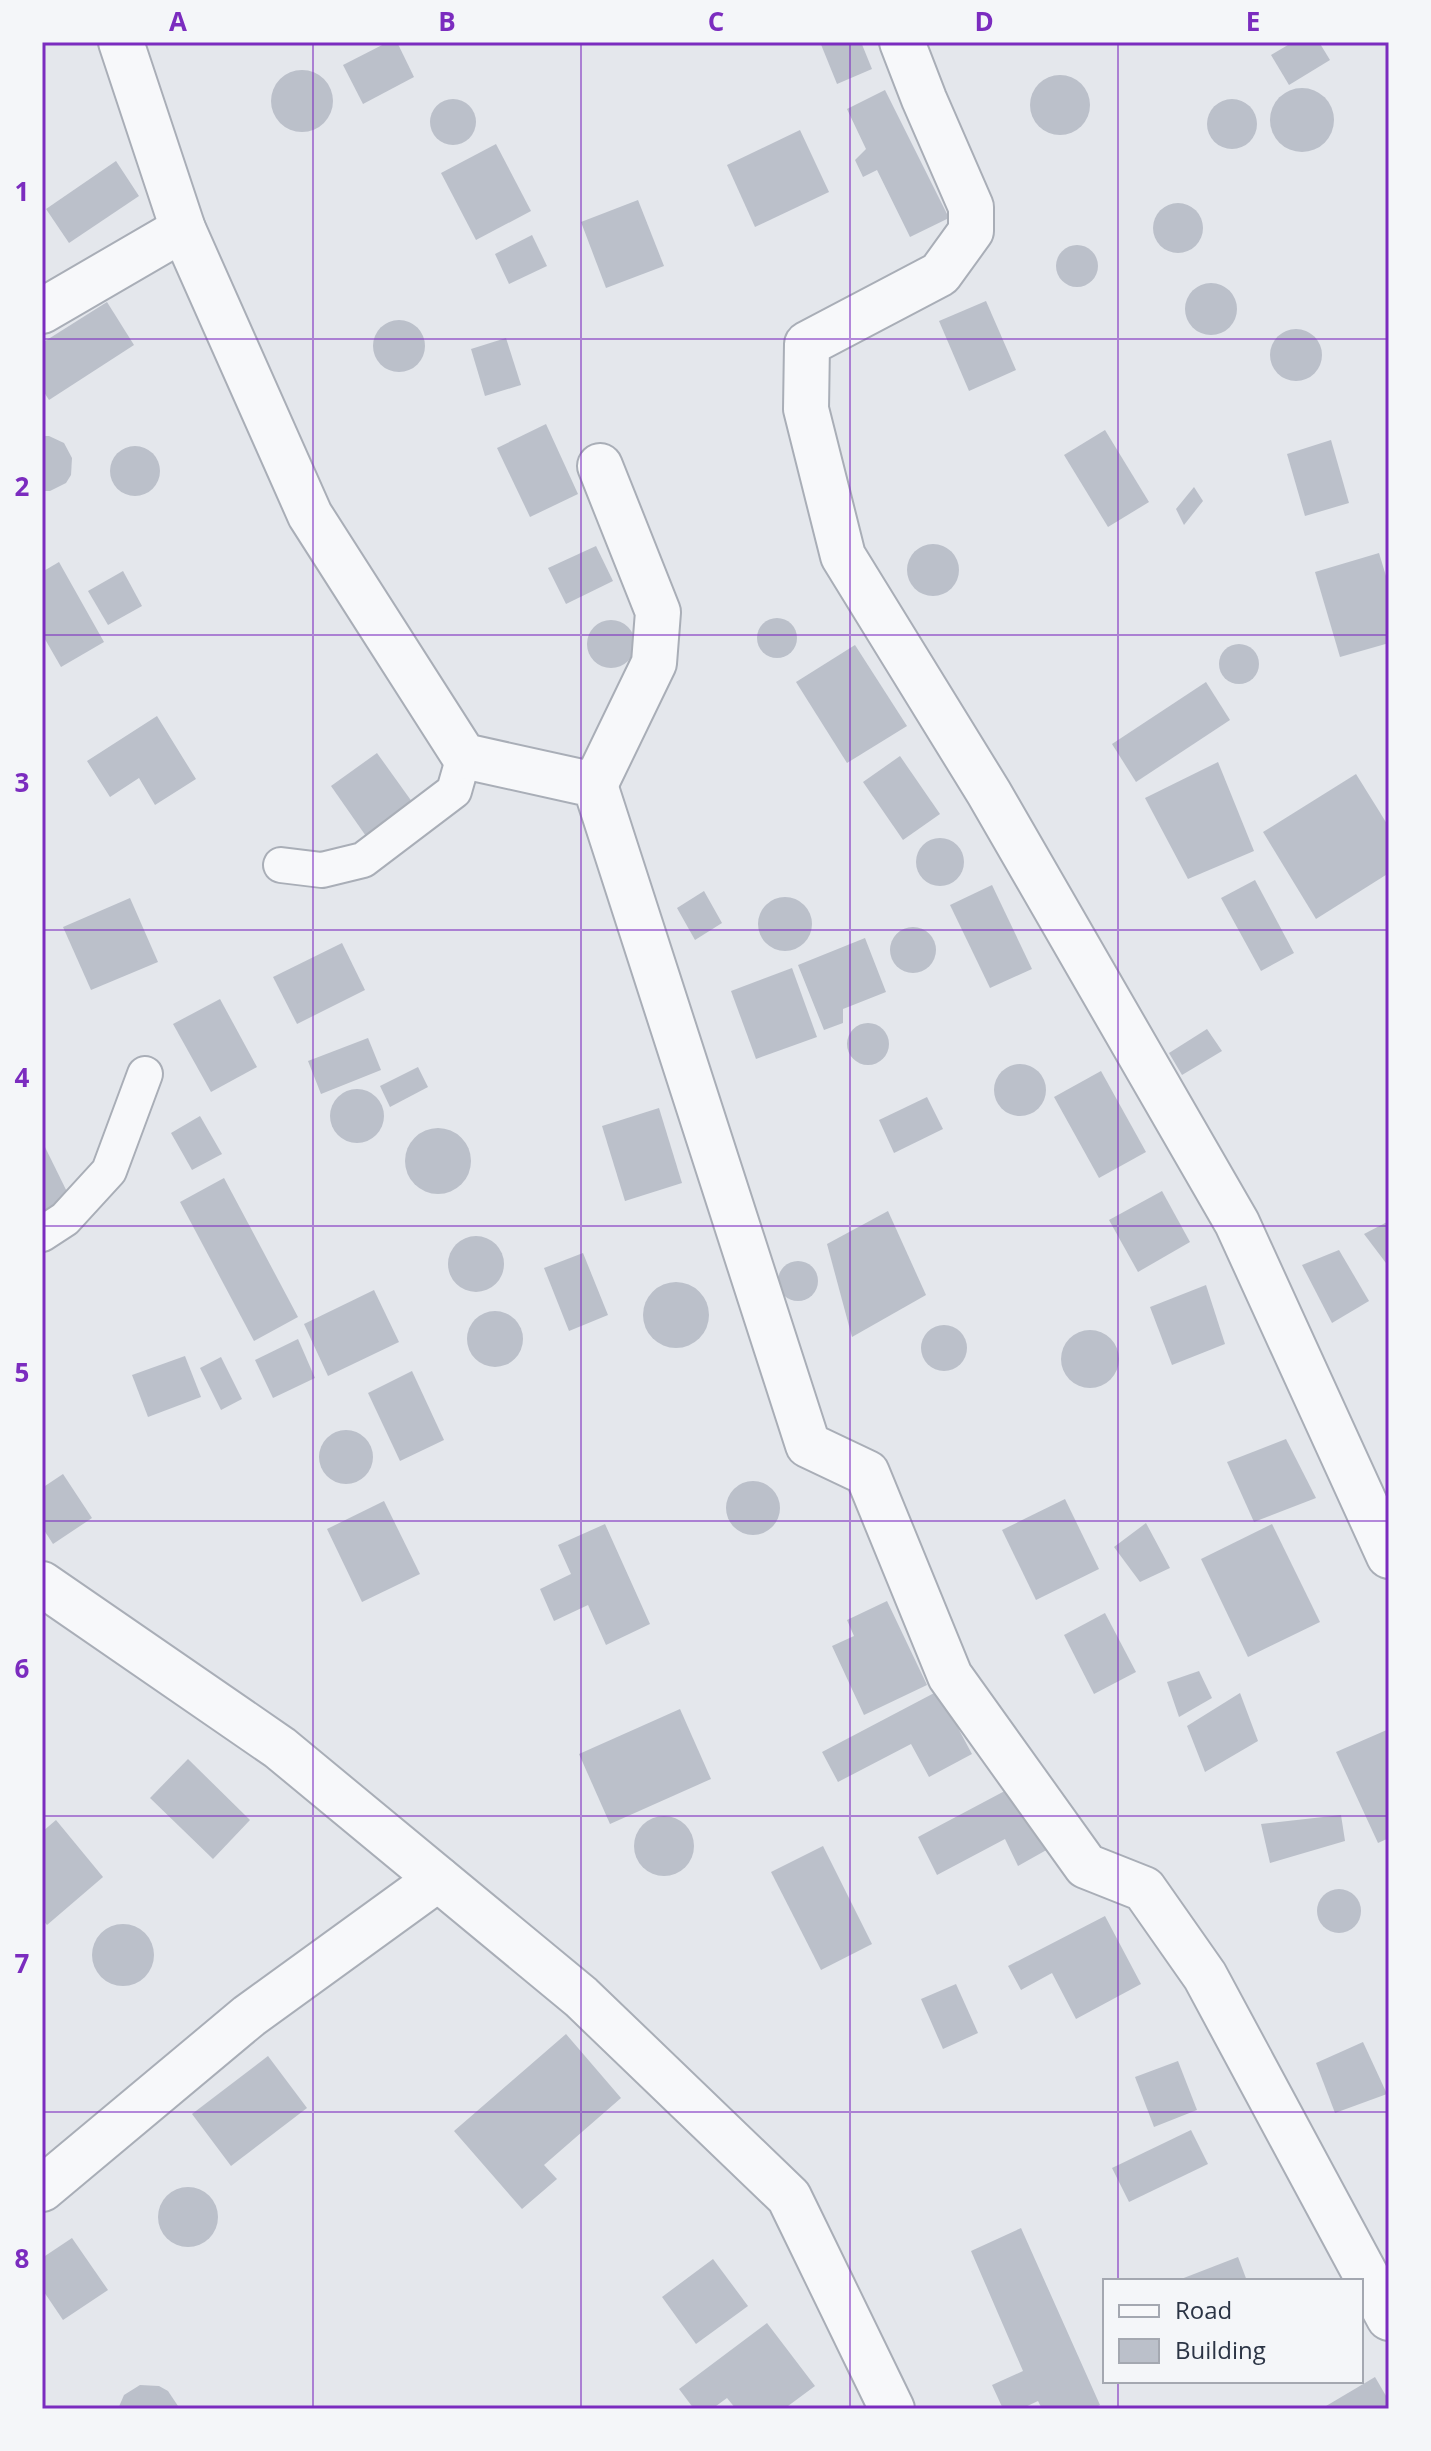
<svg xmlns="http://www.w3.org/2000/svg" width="1431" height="2451" font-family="'Open Sans',sans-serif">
	<rect width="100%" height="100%" fill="#e4e7ec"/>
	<g fill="#bbc0ca">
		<polygon points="388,42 397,42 414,77 363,104 343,65"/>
		<polygon points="820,42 861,42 872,69 837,84"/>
		<polygon points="1293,42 1319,42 1330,60 1289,85 1271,55"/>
		<circle cx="302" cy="101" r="31"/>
		<circle cx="1060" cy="105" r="30"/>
		<circle cx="1302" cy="120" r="32"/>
		<polygon points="885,90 949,218 910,237 877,170 863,177 855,160 866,149 847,109"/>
		<circle cx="1232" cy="124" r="25"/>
		<circle cx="453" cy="122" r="23"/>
		<polygon points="800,130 829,192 755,227 727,165"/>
		<polygon points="496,144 531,211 476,240 441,173"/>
		<polygon points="116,161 139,196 69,243 46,209"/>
		<polygon points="638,200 664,266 606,288 581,222"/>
		<circle cx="1178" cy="228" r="25"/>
		<polygon points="532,235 547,266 509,284 495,254"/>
		<circle cx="1077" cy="266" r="21"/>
		<circle cx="1211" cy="309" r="26"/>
		<polygon points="986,301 1016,370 969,391 939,321"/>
		<polygon points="107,302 134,345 49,400 42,389 42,343"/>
		<circle cx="399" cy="346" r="26"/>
		<circle cx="1296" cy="355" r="26"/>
		<polygon points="506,338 521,385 485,396 471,349"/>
		<polygon points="546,424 578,494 530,517 497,448"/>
		<polygon points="1105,430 1149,502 1108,527 1064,455"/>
		<polygon points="42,436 49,436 64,443 72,458 71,475 66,483 50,491 42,491"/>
		<polygon points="1331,440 1349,503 1305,516 1287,454"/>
		<circle cx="135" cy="471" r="25"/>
		<polygon points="1194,487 1203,501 1184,525 1176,509"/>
		<circle cx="933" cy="570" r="26"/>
		<polygon points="596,546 613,581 566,604 548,568"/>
		<polygon points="1379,553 1389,586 1389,643 1340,657 1315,572"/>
		<polygon points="59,562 104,642 61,667 42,634 42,572"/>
		<polygon points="123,571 142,606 108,625 88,591"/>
		<circle cx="777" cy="638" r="20"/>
		<circle cx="611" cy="644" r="24"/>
		<circle cx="1239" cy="664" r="20"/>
		<polygon points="855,645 907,726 847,763 796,682"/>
		<polygon points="1206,682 1230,720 1136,782 1112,744"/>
		<polygon points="157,716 196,779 155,805 139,778 110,797 87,761"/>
		<polygon points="377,753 415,806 368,839 331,786"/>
		<polygon points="900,756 940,814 903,840 863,782"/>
		<polygon points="1218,762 1254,851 1188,879 1145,798"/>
		<polygon points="1356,774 1389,827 1389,873 1316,919 1263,832"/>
		<circle cx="940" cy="862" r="24"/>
		<polygon points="1255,880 1294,953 1261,971 1221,898"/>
		<polygon points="992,885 1032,969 990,988 950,905"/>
		<polygon points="704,891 722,923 695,940 677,908"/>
		<circle cx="785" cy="924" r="27"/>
		<polygon points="130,898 158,962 91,990 63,927"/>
		<circle cx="913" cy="950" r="23"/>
		<polygon points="865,938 886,992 843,1009 843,1023 824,1030 798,965"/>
		<polygon points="342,943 365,990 297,1024 273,977"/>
		<polygon points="792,968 817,1037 756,1059 731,991"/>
		<polygon points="220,999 257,1067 211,1092 173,1024"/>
		<circle cx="868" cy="1044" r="21"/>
		<polygon points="1207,1029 1222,1051 1182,1075 1169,1053"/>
		<polygon points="368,1038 381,1070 321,1094 308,1061"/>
		<circle cx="1020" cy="1090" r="26"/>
		<polygon points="418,1067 428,1087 390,1107 380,1086"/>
		<polygon points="1101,1071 1146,1152 1099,1178 1054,1097"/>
		<circle cx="357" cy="1116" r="27"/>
		<polygon points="927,1097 943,1129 894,1153 879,1120"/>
		<polygon points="659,1108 682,1183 625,1201 602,1126"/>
		<polygon points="200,1116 222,1154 192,1170 171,1133"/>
		<circle cx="438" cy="1161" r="33"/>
		<polygon points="42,1141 74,1206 42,1222"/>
		<polygon points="224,1178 298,1317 254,1341 180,1202"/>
		<polygon points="1162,1191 1190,1242 1138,1272 1109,1220"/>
		<polygon points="888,1211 926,1295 852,1337 827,1244"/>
		<polygon points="1389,1221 1389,1267 1364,1234"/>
		<circle cx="476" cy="1264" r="28"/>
		<polygon points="1339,1250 1369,1301 1332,1323 1302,1265"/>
		<polygon points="583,1253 608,1315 569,1331 544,1268"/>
		<circle cx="798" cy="1281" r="20"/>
		<circle cx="676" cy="1315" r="33"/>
		<polygon points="1206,1285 1225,1344 1172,1365 1150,1307"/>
		<polygon points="374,1290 399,1342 328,1376 304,1324"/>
		<circle cx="495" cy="1339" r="28"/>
		<circle cx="944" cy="1348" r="23"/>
		<circle cx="1090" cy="1359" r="29"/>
		<polygon points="298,1339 315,1378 273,1398 255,1360"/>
		<polygon points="185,1356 201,1397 148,1417 132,1375"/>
		<polygon points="221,1357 242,1399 221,1410 200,1368"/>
		<polygon points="412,1371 444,1440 400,1461 368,1393"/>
		<circle cx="346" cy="1457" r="27"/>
		<polygon points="1286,1439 1316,1498 1254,1522 1227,1462"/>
		<polygon points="63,1474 92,1518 53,1544 42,1527 42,1488"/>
		<circle cx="753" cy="1508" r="27"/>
		<polygon points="1065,1499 1099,1569 1036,1600 1002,1530"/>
		<polygon points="384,1501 420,1574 362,1602 327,1529"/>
		<polygon points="1146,1523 1170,1568 1140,1582 1114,1547"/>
		<polygon points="605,1524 650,1624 606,1645 588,1605 554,1621 540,1589 571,1574 558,1545"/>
		<polygon points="1272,1524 1320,1622 1248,1657 1201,1559"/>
		<polygon points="887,1601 927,1685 864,1715 832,1646 854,1636 847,1620"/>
		<polygon points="1105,1613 1136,1672 1094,1694 1064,1635"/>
		<polygon points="1199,1671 1212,1698 1179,1717 1167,1682"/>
		<polygon points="938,1691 972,1754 929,1777 911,1744 838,1782 822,1752"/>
		<polygon points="1240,1693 1258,1741 1205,1772 1187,1726"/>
		<polygon points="680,1709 711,1779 610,1824 579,1754"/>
		<polygon points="1389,1729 1389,1838 1378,1843 1336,1752"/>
		<polygon points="188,1759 250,1820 213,1859 150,1798"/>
		<polygon points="1016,1785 1050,1848 1018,1866 1005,1839 937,1875 918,1837"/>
		<polygon points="1341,1815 1345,1841 1270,1863 1261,1824"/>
		<circle cx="664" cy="1846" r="30"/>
		<polygon points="56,1820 103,1877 47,1925 42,1919 42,1832"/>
		<polygon points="823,1846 872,1944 821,1970 771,1872"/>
		<circle cx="1339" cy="1911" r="22"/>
		<polygon points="1105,1916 1141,1984 1076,2019 1052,1973 1021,1990 1008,1966"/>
		<circle cx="123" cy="1955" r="31"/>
		<polygon points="956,1984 978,2033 943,2049 921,1999"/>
		<polygon points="566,2034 621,2098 544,2165 557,2179 522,2209 454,2131"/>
		<polygon points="1363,2042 1387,2094 1335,2113 1316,2063"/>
		<polygon points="268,2056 307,2108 231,2166 192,2114"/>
		<polygon points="1178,2061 1197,2110 1154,2127 1135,2077"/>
		<polygon points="1191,2130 1208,2164 1129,2202 1112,2168"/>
		<circle cx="188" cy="2217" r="30"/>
		<polygon points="1021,2228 1100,2405 1092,2409 1042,2409 1038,2401 1021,2409 1003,2409 992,2385 1023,2371 971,2251"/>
		<polygon points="72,2238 108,2290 63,2320 42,2289 42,2258"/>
		<polygon points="1238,2257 1247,2281 1176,2281"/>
		<polygon points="713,2259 748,2306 696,2344 662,2297"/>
		<polygon points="767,2323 815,2386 784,2409 736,2409 727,2398 712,2409 694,2409 679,2389"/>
		<polygon points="1375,2377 1389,2401 1389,2409 1321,2409"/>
		<polygon points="140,2385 159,2386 168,2391 180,2409 118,2409 124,2395"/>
	</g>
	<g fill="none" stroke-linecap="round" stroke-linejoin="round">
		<g stroke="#a9aeb7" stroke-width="38">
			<g id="service">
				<polyline points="281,865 322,870 363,860 454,791 464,756"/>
				<polyline points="42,1234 65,1219 109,1171 145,1074"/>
			</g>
		</g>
		<g stroke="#a9aeb7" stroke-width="48">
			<g id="minor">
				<polyline points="121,42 183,229 310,515 464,756 595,785 808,1445 867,1473 950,1676 1086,1866 1144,1889 1205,1976 1389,2318"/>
				<polyline points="902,42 924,99 971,207 971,231 940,274 807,344 806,409 843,556 989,793 1237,1223 1389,1556"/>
				<polyline points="42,311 183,229"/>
				<polyline points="595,785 654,663 658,612 600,466"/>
				<polyline points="42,1584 280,1748 581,1997 789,2197 892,2409"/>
				<polyline points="42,2189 249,2016 438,1879"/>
			</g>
		</g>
		<use href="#service" stroke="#f7f8fa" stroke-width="34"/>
		<use href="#minor" stroke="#f7f8fa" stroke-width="44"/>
	</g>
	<path fill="none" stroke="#7b2cbf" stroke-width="2" stroke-opacity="0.55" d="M313,42V2409M581,42V2409M850,42V2409M1118,42V2281M42,339H1389M42,635H1389M42,930H1389M42,1226H1389M42,1521H1389M42,1816H1389M42,2112H1389M1118,2381V2409"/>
	<rect width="1431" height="2451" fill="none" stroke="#f4f6f9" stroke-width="88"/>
	<rect x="1103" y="2279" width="260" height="104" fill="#f4f6f9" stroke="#a4a8b1" stroke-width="2"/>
	<rect x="1119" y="2305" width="40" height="12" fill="#f7f8fa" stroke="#a4a8b1" stroke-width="2"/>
	<text x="1175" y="2319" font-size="24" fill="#2b3445">Road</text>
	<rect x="1119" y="2339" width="40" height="24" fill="#bbc0ca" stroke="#a4a8b1" stroke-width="2"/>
	<text x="1175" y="2359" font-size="24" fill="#2b3445">Building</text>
	<rect x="44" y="44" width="1343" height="2363" fill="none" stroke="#7b2cbf" stroke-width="3"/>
	<g font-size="26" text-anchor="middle" font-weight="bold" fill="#7b2cbf">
		<text x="178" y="31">A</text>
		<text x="447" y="31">B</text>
		<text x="716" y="31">C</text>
		<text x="984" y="31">D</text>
		<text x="1253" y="31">E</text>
		<text x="22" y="201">1</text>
		<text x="22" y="496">2</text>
		<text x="22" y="792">3</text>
		<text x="22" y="1087">4</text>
		<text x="22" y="1382">5</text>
		<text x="22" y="1678">6</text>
		<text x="22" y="1973">7</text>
		<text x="22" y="2268">8</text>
	</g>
</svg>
